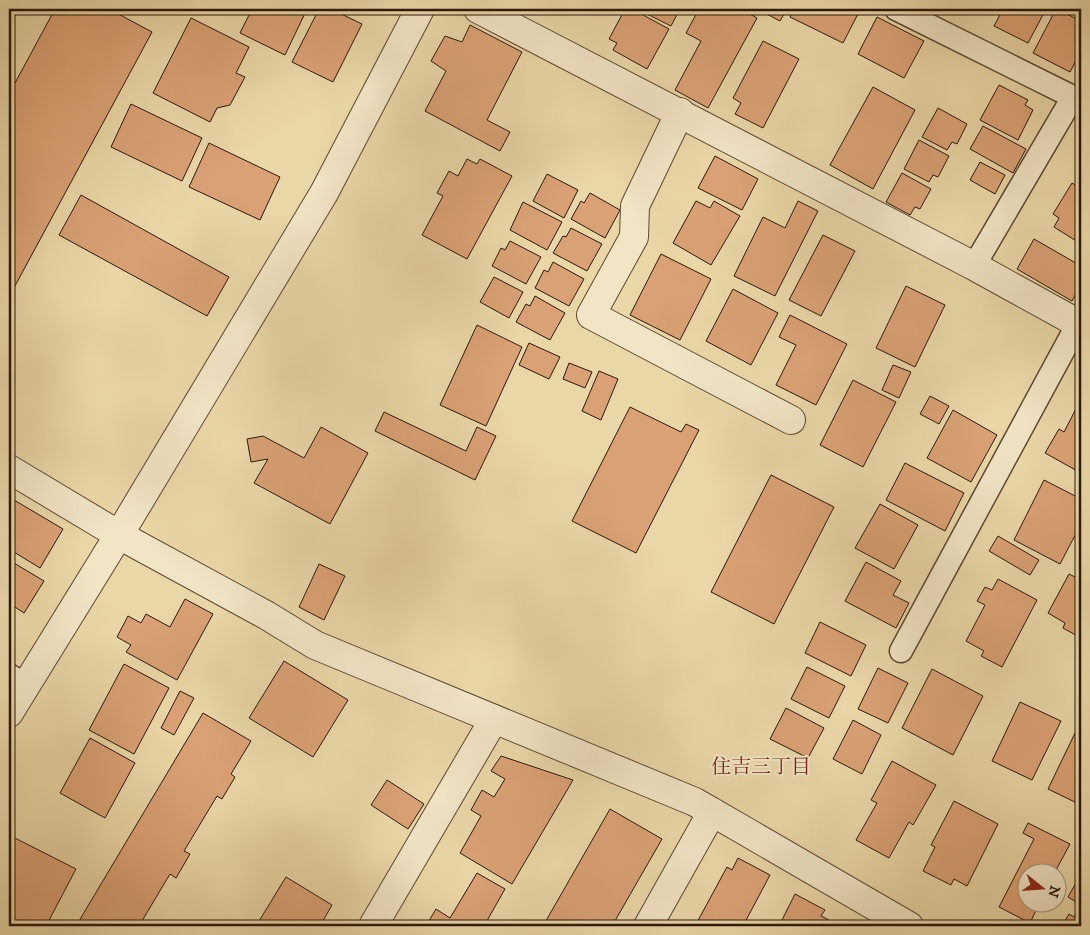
<svg xmlns="http://www.w3.org/2000/svg" width="1090" height="935" font-family="'IM FELL DW Pica','Noto Serif JP',serif">
	<rect width="100%" height="100%" fill="#ead7a8"/>
	<filter id="stains"><feTurbulence type="fractalNoise" baseFrequency=".004" numOctaves="4"/><feColorMatrix values="0 0 0 0 .2 0 0 0 0 .09 0 0 0 0 .02 0 0 0 .5 -.17"/></filter>
	<radialGradient id="worn" r=".72"><stop offset=".6" stop-color="#630" stop-opacity="0"/><stop offset="1" stop-color="#630" stop-opacity=".3"/></radialGradient>
	<g fill="#daa274" stroke="#2b1809">
		<polygon points="55,9 109,9 152,32 9,297 9,79 15,83"/>
		<polygon points="252,9 307,9 285,55 240,33"/>
		<polygon points="319,9 331,9 362,24 333,82 292,62"/>
		<polygon points="625,9 632,9 669,29 647,69 613,50 617,43 609,39"/>
		<polygon points="637,9 680,9 671,26"/>
		<polygon points="699,9 741,9 757,18 708,108 675,90 701,41 686,33"/>
		<polygon points="757,9 787,9 780,21"/>
		<polygon points="794,9 857,9 860,10 843,43 790,17"/>
		<polygon points="1003,9 1046,9 1028,43 994,26"/>
		<polygon points="1056,9 1081,21 1081,51 1070,72 1033,53"/>
		<polygon points="877,17 924,41 904,78 858,54"/>
		<polygon points="191,18 249,47 236,73 245,77 230,105 217,108 210,122 153,93"/>
		<polygon points="470,25 522,52 487,120 510,132 500,151 425,111 446,71 431,61 445,36 462,42"/>
		<polygon points="763,41 799,59 763,128 735,114 741,103 733,98"/>
		<polygon points="999,85 1028,100 1025,105 1033,110 1018,140 980,120"/>
		<polygon points="873,87 915,110 873,189 830,165"/>
		<polygon points="131,104 202,138 182,181 111,147"/>
		<polygon points="938,108 967,124 957,144 952,142 947,150 922,137"/>
		<polygon points="983,126 1026,149 1013,173 970,149"/>
		<polygon points="919,140 949,156 938,177 933,175 929,182 904,169"/>
		<polygon points="209,143 280,177 260,220 189,187"/>
		<polygon points="715,156 758,179 742,210 698,188"/>
		<polygon points="467,159 477,164 480,159 512,176 467,259 422,235 443,196 437,193 449,171 458,176"/>
		<polygon points="980,162 1005,175 995,194 970,180"/>
		<polygon points="902,173 931,189 920,209 915,207 910,215 886,202"/>
		<polygon points="547,174 578,190 564,218 533,201"/>
		<polygon points="1081,179 1081,244 1054,227 1059,218 1053,214 1072,183 1077,186"/>
		<polygon points="590,193 620,210 605,238 571,219 581,201 584,203"/>
		<polygon points="81,195 229,277 207,316 59,235"/>
		<polygon points="696,201 710,208 714,201 740,216 711,265 673,243"/>
		<polygon points="798,201 818,211 775,296 734,276 763,217 785,228"/>
		<polygon points="523,202 562,222 547,250 510,230"/>
		<polygon points="571,228 602,244 587,271 553,253 563,236 566,237"/>
		<polygon points="823,235 855,251 821,316 789,300"/>
		<polygon points="1034,239 1081,266 1081,284 1072,301 1017,269"/>
		<polygon points="510,241 541,257 526,284 492,266 501,248 505,250"/>
		<polygon points="661,254 711,279 680,340 630,315"/>
		<polygon points="553,262 584,279 569,306 535,288 544,270 548,272"/>
		<polygon points="494,277 523,292 509,318 480,302"/>
		<polygon points="906,286 945,305 915,367 876,348"/>
		<polygon points="733,289 778,313 751,365 706,341"/>
		<polygon points="535,296 565,313 550,340 516,322 526,304 530,306"/>
		<polygon points="790,315 847,344 816,405 776,385 796,345 779,337"/>
		<polygon points="477,325 522,347 486,426 440,405"/>
		<polygon points="529,343 560,357 549,379 519,365"/>
		<polygon points="569,363 592,372 585,388 563,379"/>
		<polygon points="893,365 911,372 899,398 882,390"/>
		<polygon points="599,371 618,379 601,420 582,411"/>
		<polygon points="853,380 896,402 863,467 820,445"/>
		<polygon points="930,396 949,406 939,424 920,414"/>
		<polygon points="1079,403 1081,404 1081,473 1045,453 1059,429 1064,432"/>
		<polygon points="630,407 681,432 686,424 699,430 636,553 572,521"/>
		<polygon points="953,410 997,435 971,482 927,458"/>
		<polygon points="384,412 466,451 477,427 496,436 475,480 375,431"/>
		<polygon points="321,427 368,453 330,524 254,483 268,459 251,462 247,439 263,436 304,458"/>
		<polygon points="905,463 964,493 945,531 886,500"/>
		<polygon points="771,475 834,507 774,624 711,592"/>
		<polygon points="1044,480 1081,499 1081,524 1060,564 1014,540"/>
		<polygon points="9,497 63,529 40,568 9,549"/>
		<polygon points="880,504 918,525 894,569 855,548"/>
		<polygon points="998,536 1039,560 1030,575 989,551"/>
		<polygon points="9,560 44,581 24,613 9,603"/>
		<polygon points="866,562 901,581 893,595 909,603 896,628 845,601"/>
		<polygon points="319,564 345,576 324,620 299,607"/>
		<polygon points="1069,574 1081,580 1081,638 1063,628 1065,623 1048,613"/>
		<polygon points="998,579 1037,600 1002,667 981,656 984,651 966,641 985,605 977,601 985,587 992,590"/>
		<polygon points="185,599 213,614 177,680 126,652 131,645 117,637 128,616 141,623 146,614 170,627"/>
		<polygon points="820,622 866,645 851,676 805,653"/>
		<polygon points="284,661 348,700 313,757 249,718"/>
		<polygon points="124,664 169,688 134,754 89,730"/>
		<polygon points="807,667 845,686 829,718 791,699"/>
		<polygon points="878,668 908,683 888,723 858,709"/>
		<polygon points="932,669 983,696 953,755 902,728"/>
		<polygon points="180,691 194,698 174,735 161,728"/>
		<polygon points="1020,702 1061,721 1032,780 992,761"/>
		<polygon points="786,708 824,728 808,758 770,739"/>
		<polygon points="203,713 251,741 231,774 235,777 222,799 217,796 184,851 190,854 176,878 170,874 139,926 76,926"/>
		<polygon points="853,720 881,735 862,774 833,759"/>
		<polygon points="1077,729 1081,731 1081,805 1048,789"/>
		<polygon points="90,738 135,763 105,818 60,793"/>
		<polygon points="501,756 573,780 512,884 460,853 481,816 471,810 482,790 494,797 505,779 491,771"/>
		<polygon points="892,761 936,785 913,825 909,822 889,858 856,840 877,803 871,800"/>
		<polygon points="387,780 424,804 408,829 371,805"/>
		<polygon points="954,801 998,824 967,886 954,879 951,885 923,871 935,847 931,845"/>
		<polygon points="610,809 662,839 612,926 543,926"/>
		<polygon points="1028,823 1070,844 1055,872 1028,872 1028,902 1040,902 1030,923 999,907 1034,839 1023,833"/>
		<polygon points="9,835 76,869 46,926 9,926"/>
		<polygon points="738,858 770,875 743,926 695,926 727,867 732,870"/>
		<polygon points="477,873 505,889 484,926 426,926 436,909 450,918"/>
		<polygon points="1081,874 1081,905 1068,897"/>
		<polygon points="286,877 332,905 320,926 256,926"/>
		<polygon points="795,894 825,910 821,916 829,920 826,926 779,926"/>
		<polygon points="1077,913 1081,916 1081,926 1062,926 1069,914 1074,917"/>
	</g>
	<g fill="none" stroke-linecap="round" stroke-linejoin="round">
		<g stroke="#5b4831" stroke-width="25">
			<g id="service">
				<polyline points="896,9 1073,97 974,266"/>
				<polyline points="901,651 1081,318"/>
				<polyline points="9,675 26,685"/>
			</g>
		</g>
		<g stroke="#5b4831" stroke-width="30">
			<g id="minor">
				<polyline points="478,9 974,266 1081,325"/>
				<polyline points="680,112 635,206 634,237 591,315 791,420"/>
				<polyline points="9,469 119,535 266,615 315,645 695,802 909,926"/>
				<polyline points="373,926 494,719"/>
				<polyline points="648,926 712,812"/>
			</g>
		</g>
		<g stroke="#5b4831" stroke-width="30">
			<polyline id="tertiary" points="9,713 128,520 324,193 420,9"/>
		</g>
		<use href="#service" stroke="#f1e5c6" stroke-width="22"/>
		<use href="#minor" stroke="#f1e5c6" stroke-width="28"/>
		<use href="#tertiary" stroke="#f1e5c6" stroke-width="28"/>
	</g>
	<g text-anchor="middle" dominant-baseline="central" stroke-width="4" stroke-linejoin="round" paint-order="stroke">
		<g font-size="20" fill="#7a1f14" stroke="#f1e5c6">
			<text x="761" y="767">住吉三丁目</text>
		</g>
	</g>
	<rect width="1090" height="935" fill="none" stroke="#ead7a8" stroke-width="30"/>
	<rect x="10" y="10" width="1070" height="915" fill="none" stroke="#2b1809" stroke-width="2.5"/>
	<rect x="15" y="15" width="1060" height="905" fill="none" stroke="#2b1809"/>
	<g transform="translate(1042 888) rotate(107)"><circle r="24" fill="#f1e5c6" stroke="#a2937a"/>
	<path d="M0-4L9 19L0 12L-9 19Z" fill="#8f2418"/>
	<text y="-8" font-size="14" font-weight="bold" text-anchor="middle" fill="#2b1809">N</text>
	</g>
	<rect width="100%" height="100%" filter="url(#stains)"/>
	<rect width="100%" height="100%" fill="url(#worn)"/>
</svg>
